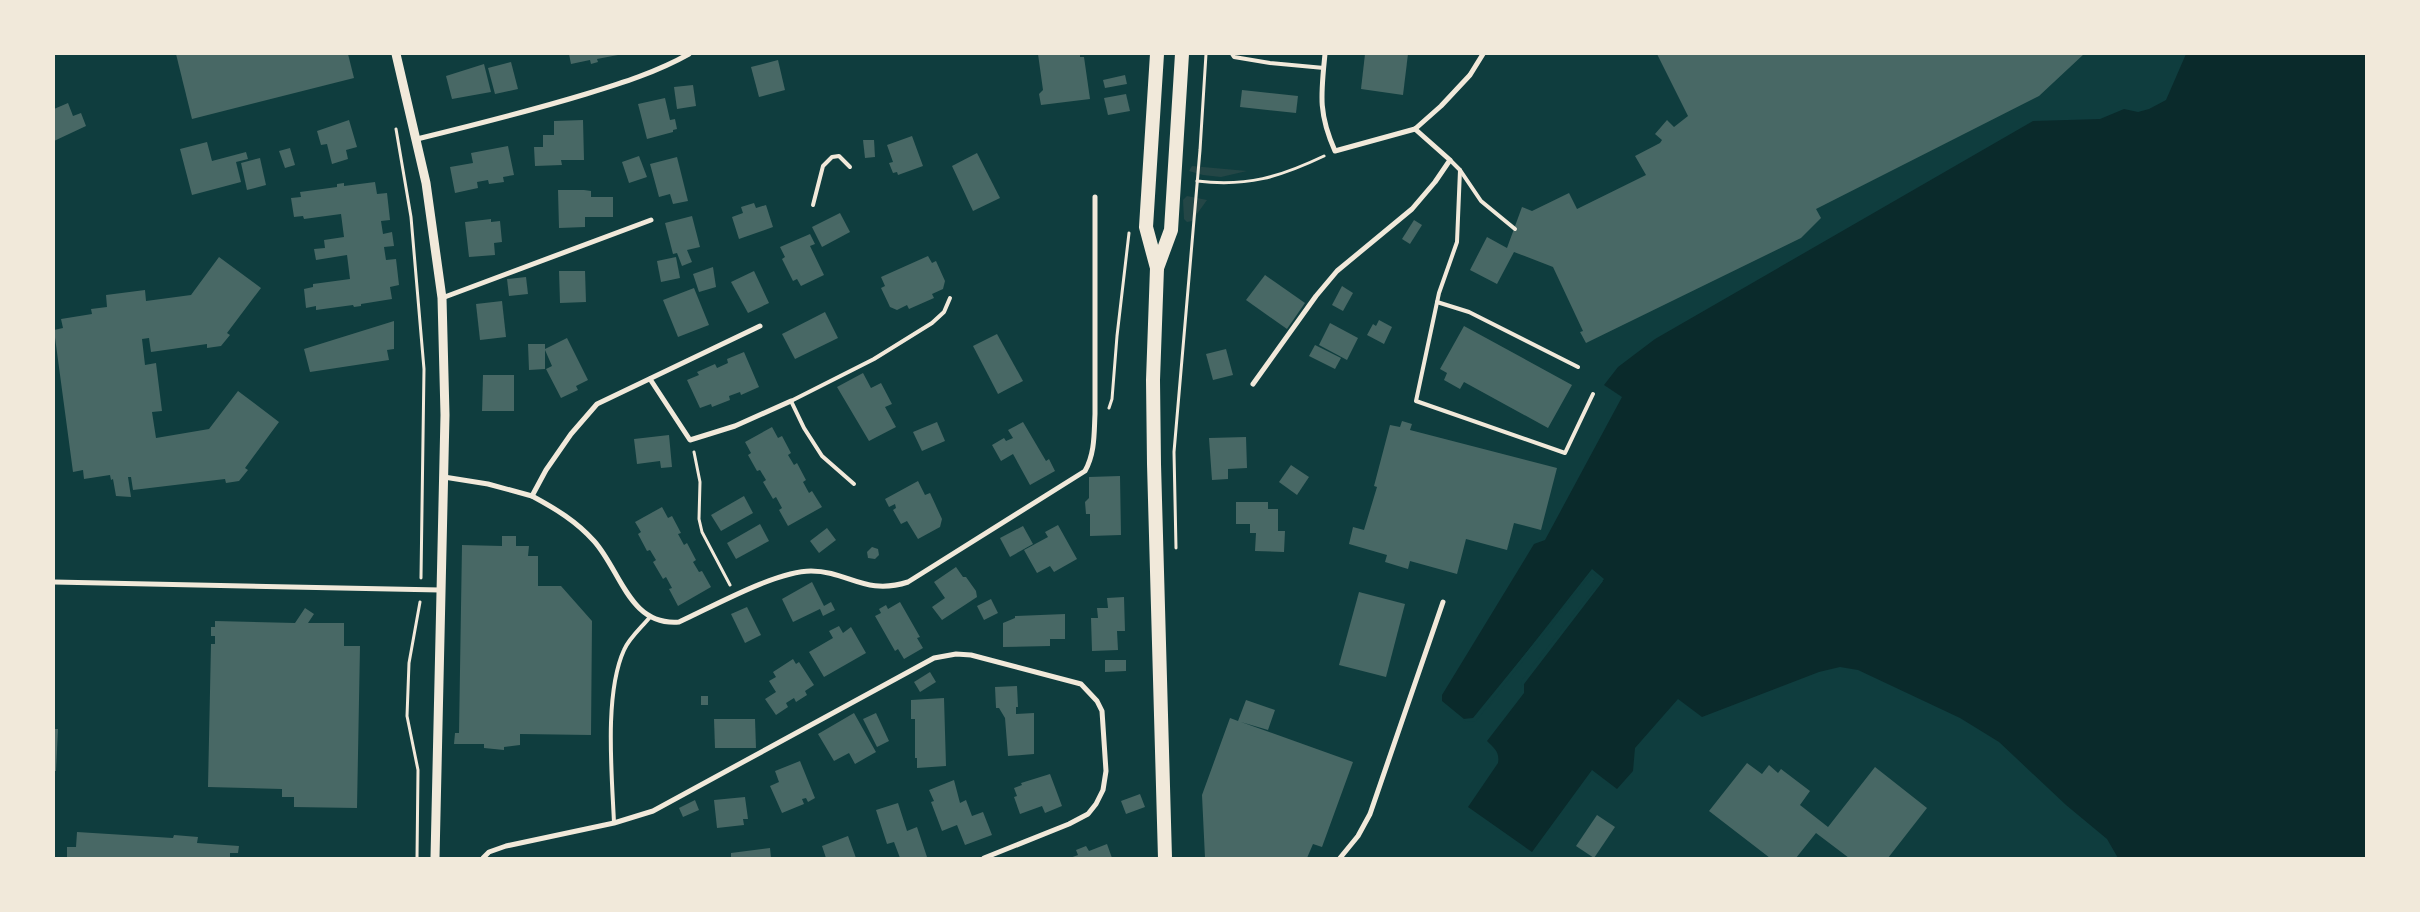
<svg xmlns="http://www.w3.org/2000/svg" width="2420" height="912" font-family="'Noto Sans',sans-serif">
	<rect width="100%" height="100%" fill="#0f3d3e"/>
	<g fill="#244646">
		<polygon points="1192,166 1247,171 1221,177 1203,175 1189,171"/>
		<polygon points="1187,196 1207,200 1192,221 1187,222 1184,219 1183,200"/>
	</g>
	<path fill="#0a2a2b" d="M2186,54H2366V858H2118L2107,839L2066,805L1999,742L1960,718L1858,670L1840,667L1819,672L1702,717L1678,699L1635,748L1633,771L1617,789L1592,770L1532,852L1468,807L1498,763C1500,752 1494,748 1487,741L1524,693V682L1604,579L1592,569L1474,719H1464L1442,701V695L1534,544L1545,540L1622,397L1604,385L1618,367L1655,339L2033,121L2100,119L2124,109L2138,112L2149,109L2166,100Z"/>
	<polygon fill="#0f3d3e" points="1592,572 1603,581 1521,688 1522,680 1601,580 1592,573 1476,721 1466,722 1463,719 1473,718"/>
	<g fill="#486865">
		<polygon points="176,54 348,54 354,78 192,119"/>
		<polygon points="569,54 618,54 618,55 597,59 598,62 591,64 590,60 571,64"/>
		<polygon points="1038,54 1080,54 1080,57 1084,57 1090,99 1041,105 1039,94 1043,90"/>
		<polygon points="1365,54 1408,54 1403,95 1361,89"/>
		<polygon points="1657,54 2084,54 2039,96 1816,209 1821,218 1801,238 1586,343 1580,332 1583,331 1553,267 1514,252 1497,284 1470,270 1487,237 1507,248 1522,207 1532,211 1569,193 1577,209 1646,175 1635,156 1660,143 1662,140 1655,134 1667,120 1674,127 1688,116"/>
		<polygon points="778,60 785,90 759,97 751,67"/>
		<polygon points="511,62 518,89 495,94 488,68"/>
		<polygon points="484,64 491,92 452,99 446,76"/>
		<polygon points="1125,75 1127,84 1105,88 1103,80"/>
		<polygon points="693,85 696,106 677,109 674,87"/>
		<polygon points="1242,90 1298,96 1296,113 1240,107"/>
		<polygon points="1126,94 1130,111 1108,115 1104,98"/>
		<polygon points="665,98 670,120 675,119 677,129 673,130 673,132 647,139 638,104"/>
		<polygon points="68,103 73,116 81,113 86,126 54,141 54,109"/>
		<polygon points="349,120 357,147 346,150 348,159 332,164 327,144 321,145 317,131"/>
		<polygon points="583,120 584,160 561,160 562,165 535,166 534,147 543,147 543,135 554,135 554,121"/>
		<polygon points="912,136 923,166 898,175 897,172 893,173 889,163 893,162 887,145"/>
		<polygon points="863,140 874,140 875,157 865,158"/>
		<polygon points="207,142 212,161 246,152 248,159 236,162 241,182 192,195 180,149"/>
		<polygon points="508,146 514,175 503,177 504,182 489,184 488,180 477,182 478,188 455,193 450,167 473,163 471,153"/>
		<polygon points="290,148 295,165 285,168 279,151"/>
		<polygon points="977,153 1000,198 973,211 952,166"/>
		<polygon points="639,156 647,177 629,183 622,162"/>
		<polygon points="677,157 688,201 673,204 670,194 659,197 650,164"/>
		<polygon points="260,158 266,185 247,190 241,163"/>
		<polygon points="375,182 377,194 387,193 390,220 381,221 383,234 392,232 394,246 384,247 386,260 396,259 399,285 390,287 392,299 361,304 361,306 354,307 353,305 316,310 316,306 306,308 304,289 313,287 313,284 350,279 347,255 316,260 314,249 325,248 324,240 344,237 341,214 304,219 303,216 294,217 291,198 301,197 300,192 337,187 337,184 344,183 344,186"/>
		<polygon points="558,190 584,190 591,191 591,197 613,197 613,217 585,217 585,227 559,228"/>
		<polygon points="754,203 756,208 766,205 773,227 739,239 732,217 743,213 741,207"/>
		<polygon points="840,213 850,232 822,247 812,227"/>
		<polygon points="692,216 700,247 687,250 692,262 682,266 677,253 673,254 665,223"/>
		<polygon points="491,219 491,222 500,221 502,242 494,243 495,255 469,257 465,222"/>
		<polygon points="1414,220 1422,225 1410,244 1402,239"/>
		<polygon points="810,234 815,244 810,246 824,275 801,286 797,279 793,281 782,259 785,257 780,247"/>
		<polygon points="928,256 932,263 936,261 945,281 943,289 932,294 934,298 909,309 907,305 897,310 890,307 881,288 885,286 881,277"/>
		<polygon points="219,257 261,288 227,333 230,335 221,346 207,348 207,344 151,352 149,338 142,339 145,365 156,363 162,411 152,412 156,438 209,429 238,391 279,422 245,468 248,470 239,481 226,483 225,479 133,490 131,477 128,477 131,497 116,496 113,479 111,480 110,475 84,479 83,470 73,472 54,330 63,328 61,319 92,314 91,309 107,307 106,295 145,290 146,301 191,295"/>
		<polygon points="676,257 680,278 661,282 657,261"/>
		<polygon points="713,267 716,287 699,292 693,274"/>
		<polygon points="559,271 585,271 586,302 560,303"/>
		<polygon points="754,271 769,303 748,313 731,282"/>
		<polygon points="1265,275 1305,303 1287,329 1246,300"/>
		<polygon points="526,277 528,294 509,296 507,279"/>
		<polygon points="1342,286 1353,293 1343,311 1332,305"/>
		<polygon points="694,288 709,325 678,337 663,300"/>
		<polygon points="502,301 506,337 480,340 476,304"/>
		<polygon points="825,312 838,338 795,359 782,334"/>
		<polygon points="1379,320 1392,327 1384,344 1367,335 1373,324 1376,326"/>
		<polygon points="394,321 394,349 387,350 389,360 310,372 304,349"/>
		<polygon points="1330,323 1358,338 1347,360 1319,345"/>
		<polygon points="1464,326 1572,385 1548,428 1464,382 1460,389 1444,380 1447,373 1440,369"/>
		<polygon points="997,334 1023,381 998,394 973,346"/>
		<polygon points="567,338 588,380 576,386 578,390 561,398 546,369 552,366 545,350 545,369 529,370 528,344 545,344 545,349"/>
		<polygon points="1315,345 1341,358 1335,369 1309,356"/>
		<polygon points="1226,349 1233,375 1213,380 1206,354"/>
		<polygon points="744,352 759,387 741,395 740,392 729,396 730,400 712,407 711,404 700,408 687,380 699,375 697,372 715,364 717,368 728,363 727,359"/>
		<polygon points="863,373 871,388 881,383 892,404 885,407 896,427 869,441 837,387"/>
		<polygon points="483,375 514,375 514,411 482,411"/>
		<polygon points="1402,421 1412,424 1410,430 1557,468 1541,530 1514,523 1507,550 1466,539 1457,574 1410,561 1408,569 1385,562 1387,555 1349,544 1353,527 1364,530 1377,487 1374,486 1390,425 1400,427"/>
		<polygon points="937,422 945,441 922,451 913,432"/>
		<polygon points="1023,422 1046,461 1049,459 1055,471 1030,485 1013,454 1001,461 992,445 1004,438 1006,441 1013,438 1008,430"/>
		<polygon points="772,427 778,438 782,436 791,453 788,455 794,465 797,463 806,480 803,482 809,493 812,491 822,507 788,526 779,510 782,508 776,497 773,499 763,482 766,480 760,470 757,471 748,455 751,453 745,442"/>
		<polygon points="669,435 672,467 661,468 660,461 637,464 634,439"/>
		<polygon points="1246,437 1247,468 1228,469 1228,479 1212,480 1209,438"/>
		<polygon points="1291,465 1309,477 1297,495 1279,482"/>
		<polygon points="1120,476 1121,535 1090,536 1090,514 1086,514 1085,502 1089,498 1089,477"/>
		<polygon points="918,481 925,495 930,493 942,519 940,527 918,539 907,521 901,524 893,510 896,508 895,504 889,507 885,499"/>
		<polygon points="744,496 753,513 721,531 711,515"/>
		<polygon points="1236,502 1268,502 1268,509 1278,509 1278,531 1285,531 1284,552 1255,551 1256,533 1250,533 1250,524 1236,524"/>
		<polygon points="662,507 668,518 672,516 681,533 678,534 684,545 687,543 696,560 693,562 699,572 702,571 711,587 678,606 669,589 672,588 666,577 663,579 653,562 656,560 650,550 647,551 638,534 641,532 635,522"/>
		<polygon points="760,524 769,541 736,559 727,543"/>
		<polygon points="1058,525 1077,559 1054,572 1050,566 1037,573 1024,550 1048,537 1045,532"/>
		<polygon points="1023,526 1033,544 1010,557 1000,538"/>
		<polygon points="827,528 836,540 819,553 810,541"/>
		<polygon points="502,536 516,536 516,546 529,546 528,556 538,556 538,586 561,586 592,621 591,735 520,734 520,745 504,747 504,750 484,748 484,744 454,744 455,733 459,733 462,545 502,546"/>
		<polygon points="872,547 878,549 879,555 875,559 868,558 867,552"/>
		<polygon points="956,567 963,577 966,577 976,591 977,597 942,620 932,607 945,598 934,582"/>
		<polygon points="812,582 824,606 831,602 835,610 823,616 820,609 793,622 782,599"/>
		<polygon points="1359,592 1405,604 1386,677 1339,665"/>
		<polygon points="1124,597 1125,631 1117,631 1118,650 1092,651 1091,618 1098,618 1097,608 1108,608 1107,598"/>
		<polygon points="991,599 998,613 984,620 977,606"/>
		<polygon points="900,602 920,637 917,638 923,648 904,659 898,649 895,651 875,616 881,613 879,609 886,605 888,609"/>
		<polygon points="747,607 761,635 745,643 731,614"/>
		<polygon points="305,608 314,614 308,623 344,623 344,646 360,646 357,808 294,807 294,797 282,797 282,789 208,787 211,644 215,644 215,636 211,636 211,627 215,627 215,621 295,623"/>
		<polygon points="1065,614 1065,639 1050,639 1050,646 1003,647 1003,623 1015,618 1015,616"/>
		<polygon points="839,626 843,633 851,627 866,653 824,677 809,652 833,638 829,631"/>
		<polygon points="793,659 796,664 799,662 814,685 805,691 807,695 796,702 794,698 786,703 788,707 776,715 765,699 776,692 769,681 776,677 773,672"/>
		<polygon points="1105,660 1126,660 1126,671 1105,672"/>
		<polygon points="930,672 936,682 920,692 914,682"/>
		<polygon points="1017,686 1018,707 1016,707 1016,714 1034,713 1034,754 1008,756 1005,718 999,708 996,708 995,687"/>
		<rect x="701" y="696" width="7" height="9"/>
		<polygon points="944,698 946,766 917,768 917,758 915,758 915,719 911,719 911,700"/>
		<polygon points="1246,700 1275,710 1268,730 1241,722 1353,762 1322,847 1313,844 1307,858 1205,858 1202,795 1230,718 1238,721"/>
		<polygon points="854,713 876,752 855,764 849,753 834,761 818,734"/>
		<polygon points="876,713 889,741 877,747 863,719"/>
		<polygon points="714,719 755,719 756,748 715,748"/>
		<polygon points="54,729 58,729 56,771 54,771"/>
		<polygon points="800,761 815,798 808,802 806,798 802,799 804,804 782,813 770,786 779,782 775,771"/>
		<polygon points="1747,763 1762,774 1769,765 1778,773 1781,769 1810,791 1800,805 1828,827 1875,767 1927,808 1888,858 1849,858 1816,833 1796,858 1770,858 1709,811"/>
		<polygon points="1050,774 1062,806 1045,813 1042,806 1020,814 1014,797 1017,796 1014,788 1022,785 1021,783"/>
		<polygon points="954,780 960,803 966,800 972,816 983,812 992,835 965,845 957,825 942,831 931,802 934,801 929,790"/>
		<polygon points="1140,794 1145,807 1126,814 1121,801"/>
		<polygon points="745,797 748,819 743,819 744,825 717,828 714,800"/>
		<polygon points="695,800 699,810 683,817 679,808"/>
		<polygon points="898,803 907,831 917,827 927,857 900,858 894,842 887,844 876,810"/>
		<polygon points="1597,815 1615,827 1594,858 1576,846"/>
		<polygon points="77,832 173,838 174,835 198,837 197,843 239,846 238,853 230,853 230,858 67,858 67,847 76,847"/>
		<polygon points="848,836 856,858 826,858 822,846"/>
		<polygon points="1107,844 1112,858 1070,858 1078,855 1076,850 1086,846 1089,851"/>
		<polygon points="770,848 771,858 731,858 731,853"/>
	</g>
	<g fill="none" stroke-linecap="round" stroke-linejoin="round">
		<g stroke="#f1e9da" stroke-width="3">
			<polyline points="396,129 411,217 424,369 421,578"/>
			<path d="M1197,181C1247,187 1280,177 1324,156"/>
			<polyline points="1109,408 1112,399 1117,336 1129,233"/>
			<polyline points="694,452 700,482 699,519 702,532 730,585"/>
			<polyline points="1176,548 1174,452 1200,150 1206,54"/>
			<polyline points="417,858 418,770 407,716 409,663 420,602"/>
		</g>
		<g stroke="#f1e9da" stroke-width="4">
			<polyline points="1232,54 1234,57 1270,63 1324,68"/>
			<polyline points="1450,160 1460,170 1457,242 1439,293 1416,401 1565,453 1593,394"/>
			<polyline points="1460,170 1481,201 1515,229"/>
			<polyline points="813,205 823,166 832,157 839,156 850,167"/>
			<polyline points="1437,302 1469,312 1578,367"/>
			<polyline points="854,484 822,456 804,428 791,401 874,359 932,323 944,312 950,298"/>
			<path d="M614,823C612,775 604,694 624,650C629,638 642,627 650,617"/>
		</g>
		<g stroke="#f1e9da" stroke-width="5">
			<path d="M1325,54C1321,94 1318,113 1335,151L1415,129L1441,106L1470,75L1483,54"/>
			<path d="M417,139C474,125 530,111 586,94C622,83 657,72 689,54"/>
			<polyline points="442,298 651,220"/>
			<polyline points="650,379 690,440 735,426 791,401"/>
			<polyline points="1253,384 1316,296 1337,271 1412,209 1435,182 1450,160 1415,129"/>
			<polyline points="444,477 488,484 532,496 546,470 571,434 597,404 760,326"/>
			<path d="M532,496C556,509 576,521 594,541C621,571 629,626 679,622C712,607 776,571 811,571C848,571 865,596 908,582L1085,471C1095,453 1094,434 1095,414V197"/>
			<polyline points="54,582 440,590"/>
			<polyline points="483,858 489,852 506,846 614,823 653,811 934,658 956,654 971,655 1081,684 1097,701 1102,711 1106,771 1103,790 1096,804 1088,814 1069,824 984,858"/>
			<polyline points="1340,858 1358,836 1370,814 1443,602"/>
		</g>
		<polyline stroke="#f1e9da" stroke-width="9" points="396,54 426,183 442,298 445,415 435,858"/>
		<g stroke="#f1e9da" stroke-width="14">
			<polyline points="1157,54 1146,227 1157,268 1153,380 1154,464 1165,858"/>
			<polyline points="1157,268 1171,230 1182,54"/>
		</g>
	</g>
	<rect width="2420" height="912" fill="none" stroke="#f1e9da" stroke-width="110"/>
</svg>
